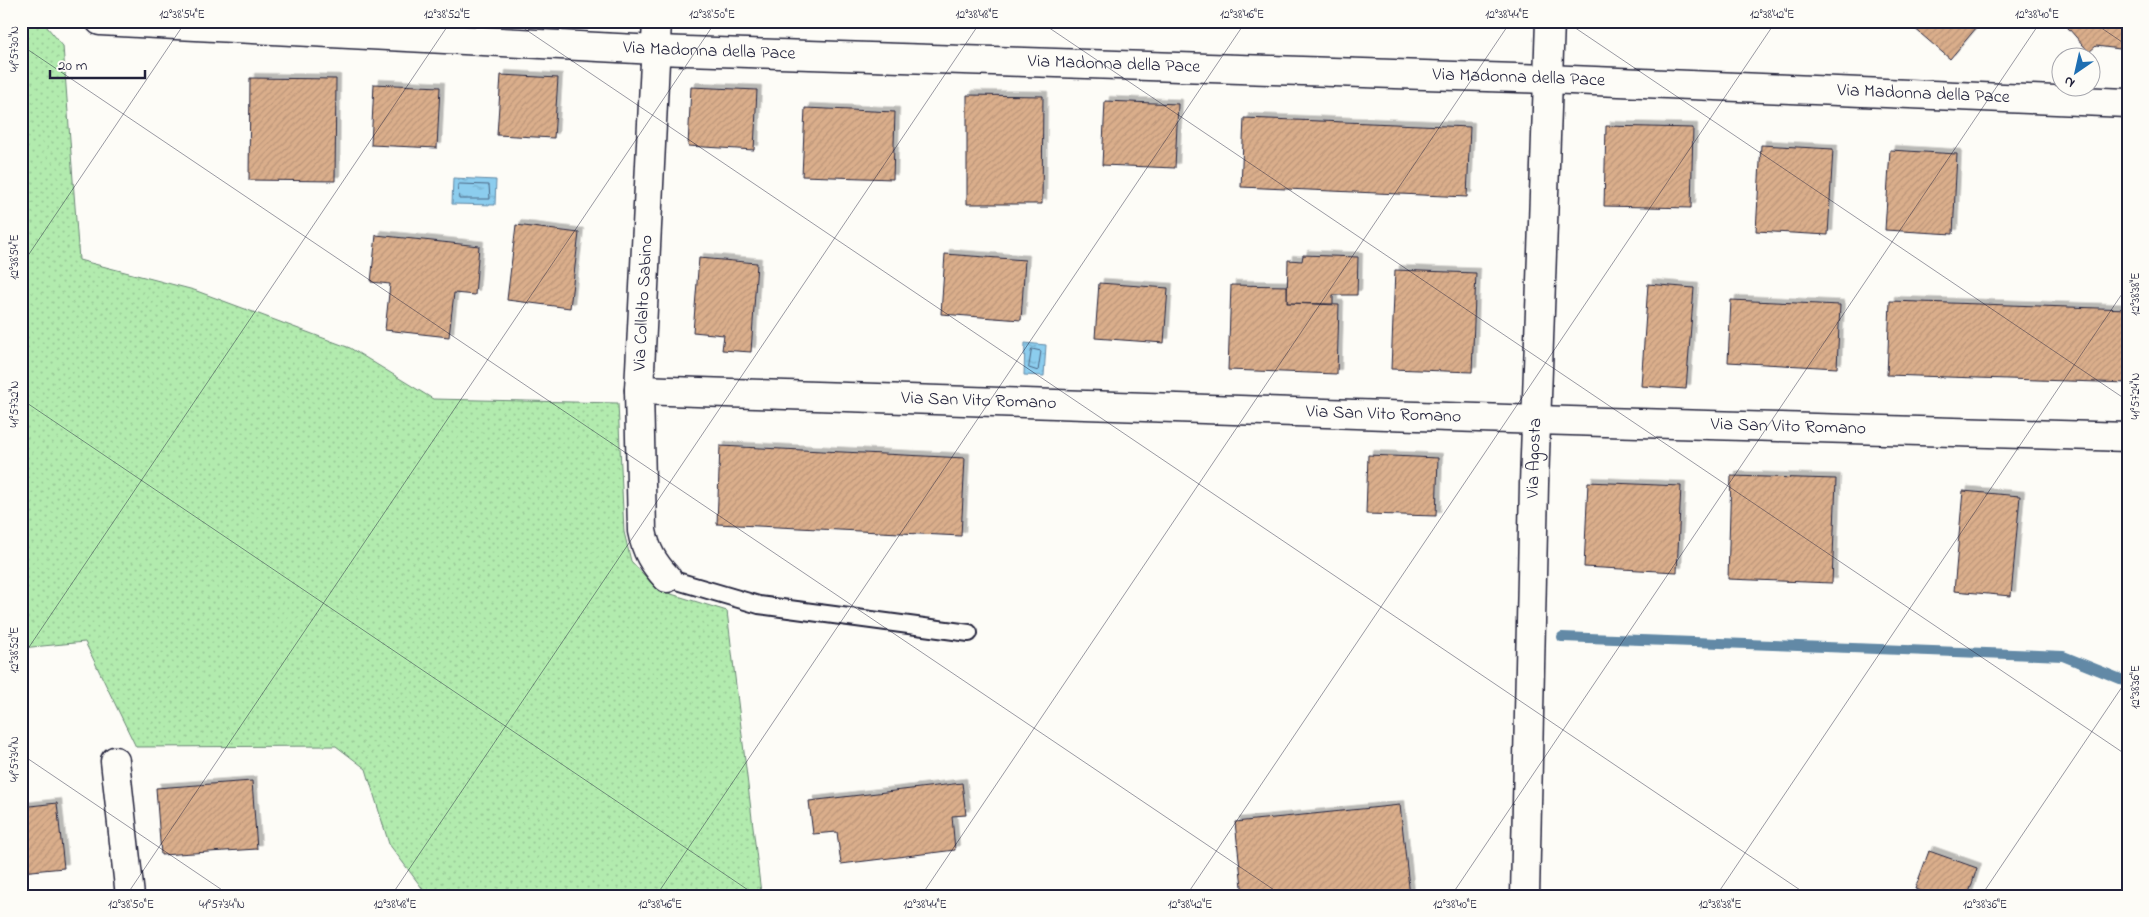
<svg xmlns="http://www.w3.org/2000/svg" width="2149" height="917" font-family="'Indie Flower',sans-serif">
	<defs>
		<pattern id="grass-dots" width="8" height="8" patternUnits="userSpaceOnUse" patternTransform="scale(1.25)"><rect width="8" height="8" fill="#b2ebae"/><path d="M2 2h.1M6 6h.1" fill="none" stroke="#99c997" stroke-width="1.8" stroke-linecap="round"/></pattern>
		<pattern id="water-ripples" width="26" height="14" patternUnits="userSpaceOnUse" patternTransform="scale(1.25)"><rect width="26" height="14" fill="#8ccdee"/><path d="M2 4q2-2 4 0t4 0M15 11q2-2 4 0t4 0" fill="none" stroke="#78b0cd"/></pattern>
		<pattern id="building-hatch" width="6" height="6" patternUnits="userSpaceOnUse" patternTransform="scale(1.25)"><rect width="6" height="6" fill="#daae8b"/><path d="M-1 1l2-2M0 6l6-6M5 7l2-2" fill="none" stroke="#bb9579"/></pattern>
		<filter id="shadow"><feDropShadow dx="4.5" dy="-4.5" stdDeviation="0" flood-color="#0004"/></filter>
	</defs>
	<rect width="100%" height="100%" fill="#fdfcf7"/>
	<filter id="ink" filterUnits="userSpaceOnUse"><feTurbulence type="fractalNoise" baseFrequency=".02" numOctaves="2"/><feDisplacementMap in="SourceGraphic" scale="10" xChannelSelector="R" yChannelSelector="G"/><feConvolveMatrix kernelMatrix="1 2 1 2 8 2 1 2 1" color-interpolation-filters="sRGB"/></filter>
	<g filter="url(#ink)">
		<polygon fill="url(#grass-dots)" stroke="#6a8674" points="21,21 42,21 63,46 79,260 194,290 350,348 433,399 618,403 624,532 631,561 658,590 727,611 761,893 747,896 428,896 389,844 366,769 336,746 136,747 85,642 21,648"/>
		<g fill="url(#water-ripples)" stroke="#6289a6">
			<polygon points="453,178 496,180 495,205 452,204"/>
			<polygon points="1025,343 1046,345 1044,376 1024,375"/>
		</g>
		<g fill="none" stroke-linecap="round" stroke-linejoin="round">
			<g stroke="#4c6683" stroke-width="1">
				<polygon points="460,184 489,185 490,199 459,199 458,186"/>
				<polygon points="1032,349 1041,351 1038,371 1029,368"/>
			</g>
			<polyline stroke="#6289a6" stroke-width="10" points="1562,637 2063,656 2128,682"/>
		</g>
		<g fill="url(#building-hatch)" stroke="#22223b" filter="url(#shadow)">
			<polygon points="1416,21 1484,21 1484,25"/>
			<polygon points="1740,21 1770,21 1770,26 1740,25"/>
			<polygon points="1906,21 1982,21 1950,59"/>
			<polygon points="2062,21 2128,21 2128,50 2096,46 2089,52"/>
			<polygon points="501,75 558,78 554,138 497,135"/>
			<polygon points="250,78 336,79 335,181 249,180"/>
			<polygon points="374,84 440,87 437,148 371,145"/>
			<polygon points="691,87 757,90 754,150 688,146"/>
			<polygon points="967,95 1043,96 1042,204 967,204"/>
			<polygon points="1105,101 1178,104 1175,168 1102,165"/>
			<polygon points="805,108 895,112 893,179 802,176"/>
			<polygon points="1244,118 1470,127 1467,197 1241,187"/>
			<polygon points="1606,126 1693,128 1691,208 1604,206"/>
			<polygon points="1761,145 1833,149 1828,235 1756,231"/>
			<polygon points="1890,150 1957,154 1953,234 1885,230"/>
			<polygon points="516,225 579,233 570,308 507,300"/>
			<polygon points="376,235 479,246 475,295 454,293 449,337 385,330 390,284 371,282"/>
			<polygon points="945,254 1025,260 1021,320 941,314"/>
			<polygon points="1303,255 1358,257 1357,295 1333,295 1333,304 1287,303 1288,260 1302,261"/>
			<polygon points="699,258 757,263 751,352 722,350 724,335 693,332"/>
			<polygon points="1395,270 1476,273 1472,372 1391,369"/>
			<polygon points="1099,283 1168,288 1164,343 1095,338"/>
			<polygon points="1648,284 1694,288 1686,389 1641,386"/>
			<polygon points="1231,285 1287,286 1287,303 1339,305 1337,374 1228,370"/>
			<polygon points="1731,300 1840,305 1837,368 1728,362"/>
			<polygon points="1890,301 2128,309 2128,383 1887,375"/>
			<polygon points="720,446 965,458 961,536 717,524"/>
			<polygon points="1368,455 1438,458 1436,516 1366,514"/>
			<polygon points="1731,476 1836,479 1832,583 1728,579"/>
			<polygon points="1588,482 1681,486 1677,572 1584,567"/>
			<polygon points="1963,491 2020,496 2011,596 1954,591"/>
			<polygon points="252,781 257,849 161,855 156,788"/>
			<polygon points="962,783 966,815 952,816 955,850 841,864 837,832 813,834 809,801"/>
			<polygon points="57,803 64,868 21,872 21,807"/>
			<polygon points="1400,805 1410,896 1243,896 1235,822"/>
			<polygon points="1929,851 1977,868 1968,896 1935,896 1915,889"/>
		</g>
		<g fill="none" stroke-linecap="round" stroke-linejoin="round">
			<g stroke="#22223b" stroke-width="20">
				<polyline id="service" points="667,578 759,605 969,633"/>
			</g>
			<g stroke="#22223b" stroke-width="31">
				<g id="minor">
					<path id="s1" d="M100,21L656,50L1547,79L2127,103"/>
					<path d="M657,21L639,390L642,531C646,551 653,563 667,578"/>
					<path id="s2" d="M639,390L1536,420L2128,437"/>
					<polyline points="115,761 130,896"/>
					<path id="s3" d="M1525,896L1534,484L1550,21"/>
				</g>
			</g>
			<use href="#service" stroke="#fdfcf7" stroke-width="16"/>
			<use href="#minor" stroke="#fdfcf7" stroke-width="28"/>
		</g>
	</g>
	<path fill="none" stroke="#22223b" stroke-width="1" stroke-opacity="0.45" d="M513,21L1809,896M1039,21L2128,756M1565,21L2128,401M2091,21L2128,46M21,45L1283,896M21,266L186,21M21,399L757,896M21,659L451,21M21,754L231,896M126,896L716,21M391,896L981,21M656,896L1246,21M921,896L1511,21M1186,896L1776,21M1451,896L2041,21M1716,896L2128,285M1981,896L2128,678"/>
	<g text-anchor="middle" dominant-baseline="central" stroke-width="4" stroke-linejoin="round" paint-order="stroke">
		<g font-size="18" fill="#22223b" stroke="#fdfcf7">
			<text stroke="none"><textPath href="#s1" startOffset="610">Via Madonna della Pace</textPath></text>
			<text stroke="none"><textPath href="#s1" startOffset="1015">Via Madonna della Pace</textPath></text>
			<text stroke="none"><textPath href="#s1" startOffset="1420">Via Madonna della Pace</textPath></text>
			<text stroke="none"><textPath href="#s1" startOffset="1825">Via Madonna della Pace</textPath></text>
			<text transform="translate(644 303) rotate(-87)">Via Collalto Sabino</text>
			<text stroke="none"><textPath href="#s2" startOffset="340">Via San Vito Romano</textPath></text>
			<text stroke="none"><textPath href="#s2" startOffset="745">Via San Vito Romano</textPath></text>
			<text stroke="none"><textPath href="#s2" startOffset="1150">Via San Vito Romano</textPath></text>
			<text stroke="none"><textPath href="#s3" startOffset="438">Via Agosta</textPath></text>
		</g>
	</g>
	<rect width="2149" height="917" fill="none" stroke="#fdfcf7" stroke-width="55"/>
	<g transform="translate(2076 72) rotate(214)"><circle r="24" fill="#fdfcf7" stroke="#a5a5ac"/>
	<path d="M0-4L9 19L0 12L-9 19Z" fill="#1f6fb2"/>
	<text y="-8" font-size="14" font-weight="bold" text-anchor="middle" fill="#22223b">N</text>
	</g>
	<path d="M50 70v8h95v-8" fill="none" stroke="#22223b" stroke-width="2.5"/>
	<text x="58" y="70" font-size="15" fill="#22223b" stroke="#fdfcf7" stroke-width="4" paint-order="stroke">20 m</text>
	<rect x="28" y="28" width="2094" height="862" fill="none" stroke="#22223b" stroke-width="2"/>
	<g font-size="12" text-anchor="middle" fill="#22223b">
		<text x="182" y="18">12°38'54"E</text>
		<text x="447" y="18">12°38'52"E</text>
		<text x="712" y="18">12°38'50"E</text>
		<text x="977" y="18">12°38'48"E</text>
		<text x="1242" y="18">12°38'46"E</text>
		<text x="1507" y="18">12°38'44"E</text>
		<text x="1772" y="18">12°38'42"E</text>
		<text x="2037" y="18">12°38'40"E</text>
		<text transform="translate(14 49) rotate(-90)" y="4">41°57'30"N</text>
		<text transform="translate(14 257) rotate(-90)" y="4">12°38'54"E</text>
		<text transform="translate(2135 294) rotate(-90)" y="4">12°38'38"E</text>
		<text transform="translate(2135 396) rotate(-90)" y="4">41°57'24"N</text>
		<text transform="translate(14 404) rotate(-90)" y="4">41°57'32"N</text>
		<text transform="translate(14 650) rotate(-90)" y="4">12°38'52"E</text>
		<text transform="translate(2135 687) rotate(-90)" y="4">12°38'36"E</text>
		<text transform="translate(14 759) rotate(-90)" y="4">41°57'34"N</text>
		<text x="131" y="908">12°38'50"E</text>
		<text x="222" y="908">41°57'34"N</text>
		<text x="395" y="908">12°38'48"E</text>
		<text x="660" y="908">12°38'46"E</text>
		<text x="925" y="908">12°38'44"E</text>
		<text x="1190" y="908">12°38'42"E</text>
		<text x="1455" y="908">12°38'40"E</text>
		<text x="1720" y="908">12°38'38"E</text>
		<text x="1985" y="908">12°38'36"E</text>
	</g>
</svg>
